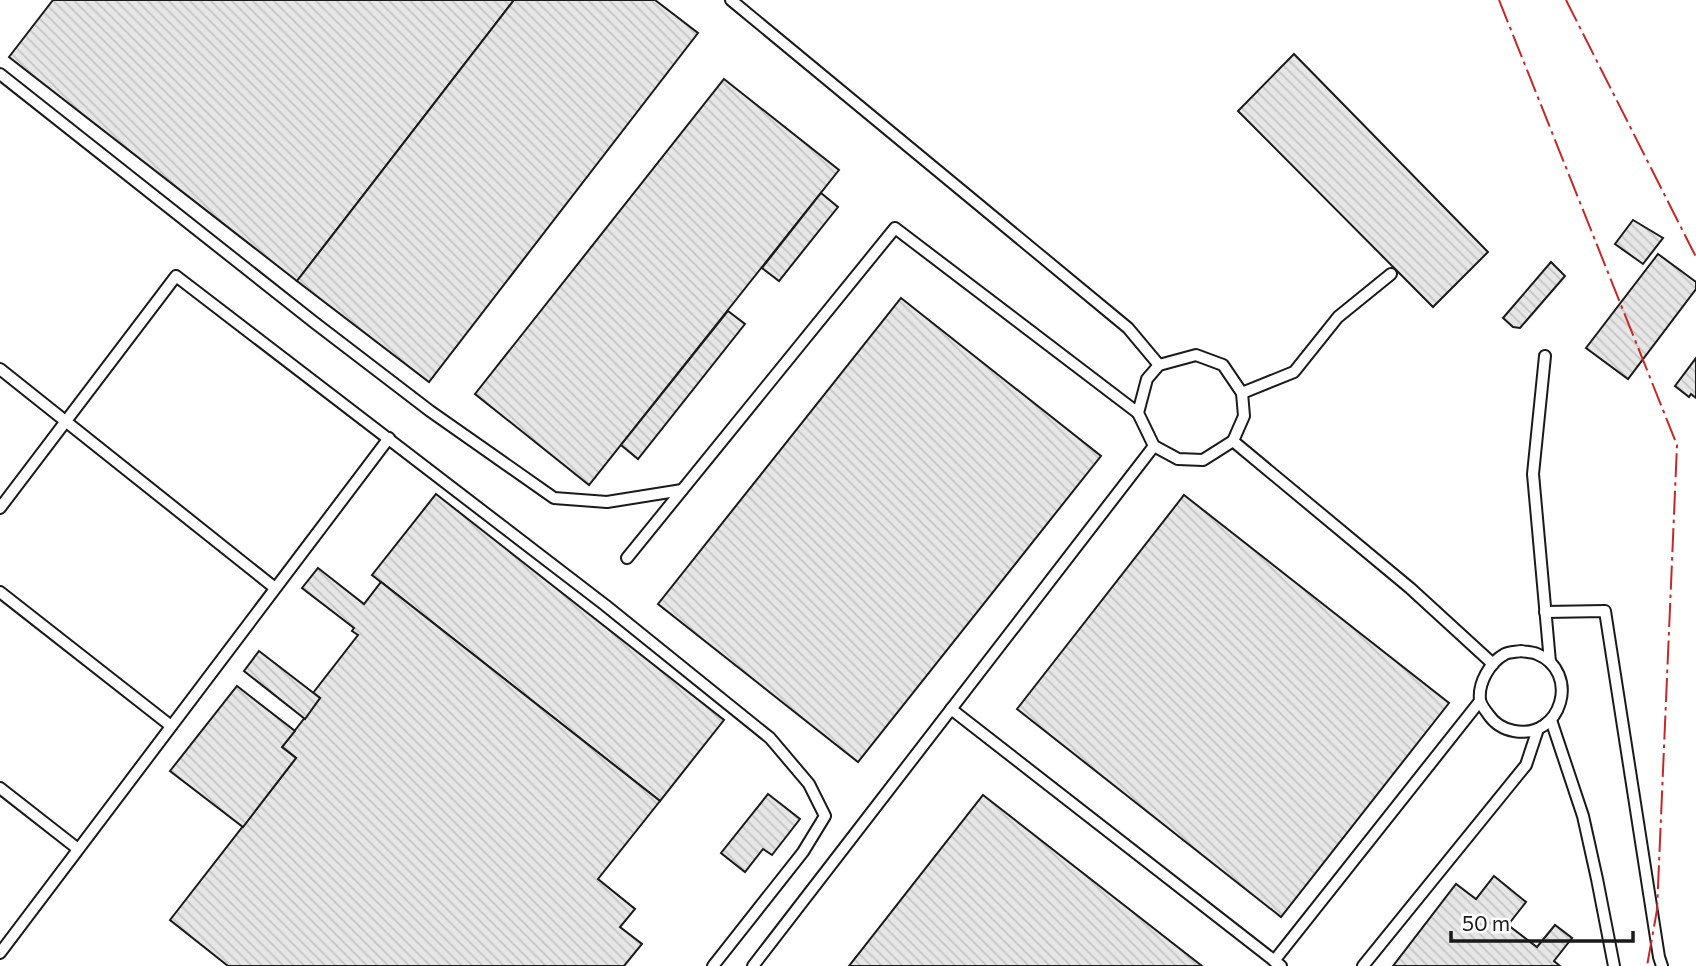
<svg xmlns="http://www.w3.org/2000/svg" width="1696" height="966" font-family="Commissioner,sans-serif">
	<defs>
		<pattern id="building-back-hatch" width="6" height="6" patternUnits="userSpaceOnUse" patternTransform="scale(1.75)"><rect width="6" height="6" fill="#e6e6e6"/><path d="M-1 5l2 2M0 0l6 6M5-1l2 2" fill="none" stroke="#c5c5c5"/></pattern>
	</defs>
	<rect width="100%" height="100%" fill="#fff"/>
	<g fill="url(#building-back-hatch)" stroke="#1a1a1a" stroke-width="2">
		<polygon points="53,0 514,0 297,281 9,57"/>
		<polygon points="514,0 655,0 698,33 429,382 297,281"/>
		<polygon points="1294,54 1488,252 1433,307 1238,111"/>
		<polygon points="724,79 839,170 589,485 475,394"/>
		<polygon points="821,193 838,207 779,281 762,268"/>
		<polygon points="1633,220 1663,238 1643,264 1615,244"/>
		<polygon points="1658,254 1696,282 1696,289 1628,379 1586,348"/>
		<polygon points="1551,262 1565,276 1520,328 1513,327 1503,318"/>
		<polygon points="901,298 1101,456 858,762 658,604"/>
		<polygon points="728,311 745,324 638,459 621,445"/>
		<polygon points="1696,358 1696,398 1691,394 1689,397 1675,386"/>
		<polygon points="436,494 724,720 660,801 372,575"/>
		<polygon points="1184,495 1449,703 1281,917 1017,709"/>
		<polygon points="318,568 364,604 381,582 660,801 598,879 635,909 620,927 642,944 624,966 228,966 170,920 296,758 282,747 320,698 313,693 358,635 352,631 354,628 302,588"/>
		<polygon points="259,651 320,698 305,719 244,671"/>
		<polygon points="237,686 295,731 282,747 296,758 243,827 170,771"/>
		<polygon points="768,794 800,819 772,855 763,849 745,872 721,853"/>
		<polygon points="983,795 1202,966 849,966"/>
		<polygon points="1494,876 1526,902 1508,925 1537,947 1555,925 1572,938 1554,961 1560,966 1393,966 1456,884 1476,899"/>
	</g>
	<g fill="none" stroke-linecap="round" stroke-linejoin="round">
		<g stroke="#1a1a1a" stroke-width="14">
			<g id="service">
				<polyline points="731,0 1128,328 1159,365"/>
				<polyline points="0,74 315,323 430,411 554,498 607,502 682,490"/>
				<polygon points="1196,355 1223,365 1242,393 1244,416 1233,441 1203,460 1178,459 1154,446 1138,413 1147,379 1159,365"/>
				<polyline points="1545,356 1533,474 1550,662"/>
				<polyline points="0,369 275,588"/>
				<polyline points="1242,393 1294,372 1338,317 1391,274"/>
				<polyline points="1233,441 1410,588 1493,664"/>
				<polyline points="0,508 176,276 605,605 770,738 809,784 825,816 803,852 713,966"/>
				<polyline points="627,558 895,228 1138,413"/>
				<polyline points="0,592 171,726"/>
				<polyline points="1545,612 1605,611 1659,957 1662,966"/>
				<path d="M1521,651C1526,652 1532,652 1537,654C1581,672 1562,740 1514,731C1503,729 1494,723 1488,714C1485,710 1481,705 1480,700C1478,683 1490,662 1505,654C1509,652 1516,652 1521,651Z"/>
				<polyline points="951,709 1281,966"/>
				<polyline points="1551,720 1583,816 1597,879 1614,966"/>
				<polyline points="0,788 78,849"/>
				<polyline points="0,953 389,438"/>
				<polyline points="1274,961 1480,701"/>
				<polyline points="753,966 1154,446"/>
				<polyline points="1363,966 1526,765 1538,729"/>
			</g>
		</g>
		<use href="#service" stroke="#fff" stroke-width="10"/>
		<g stroke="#c62828" stroke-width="2" stroke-dasharray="24 5 3.5 5" stroke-linecap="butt">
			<polyline points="1499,0 1677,445 1657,910 1647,966"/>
			<polyline points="1566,0 1696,257"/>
		</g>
	</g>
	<path d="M1451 931v10h182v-10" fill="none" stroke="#1a1a1a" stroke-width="3.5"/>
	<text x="1462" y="931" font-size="21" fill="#1a1a1a" stroke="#ffffff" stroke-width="5" paint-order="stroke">50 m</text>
</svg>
